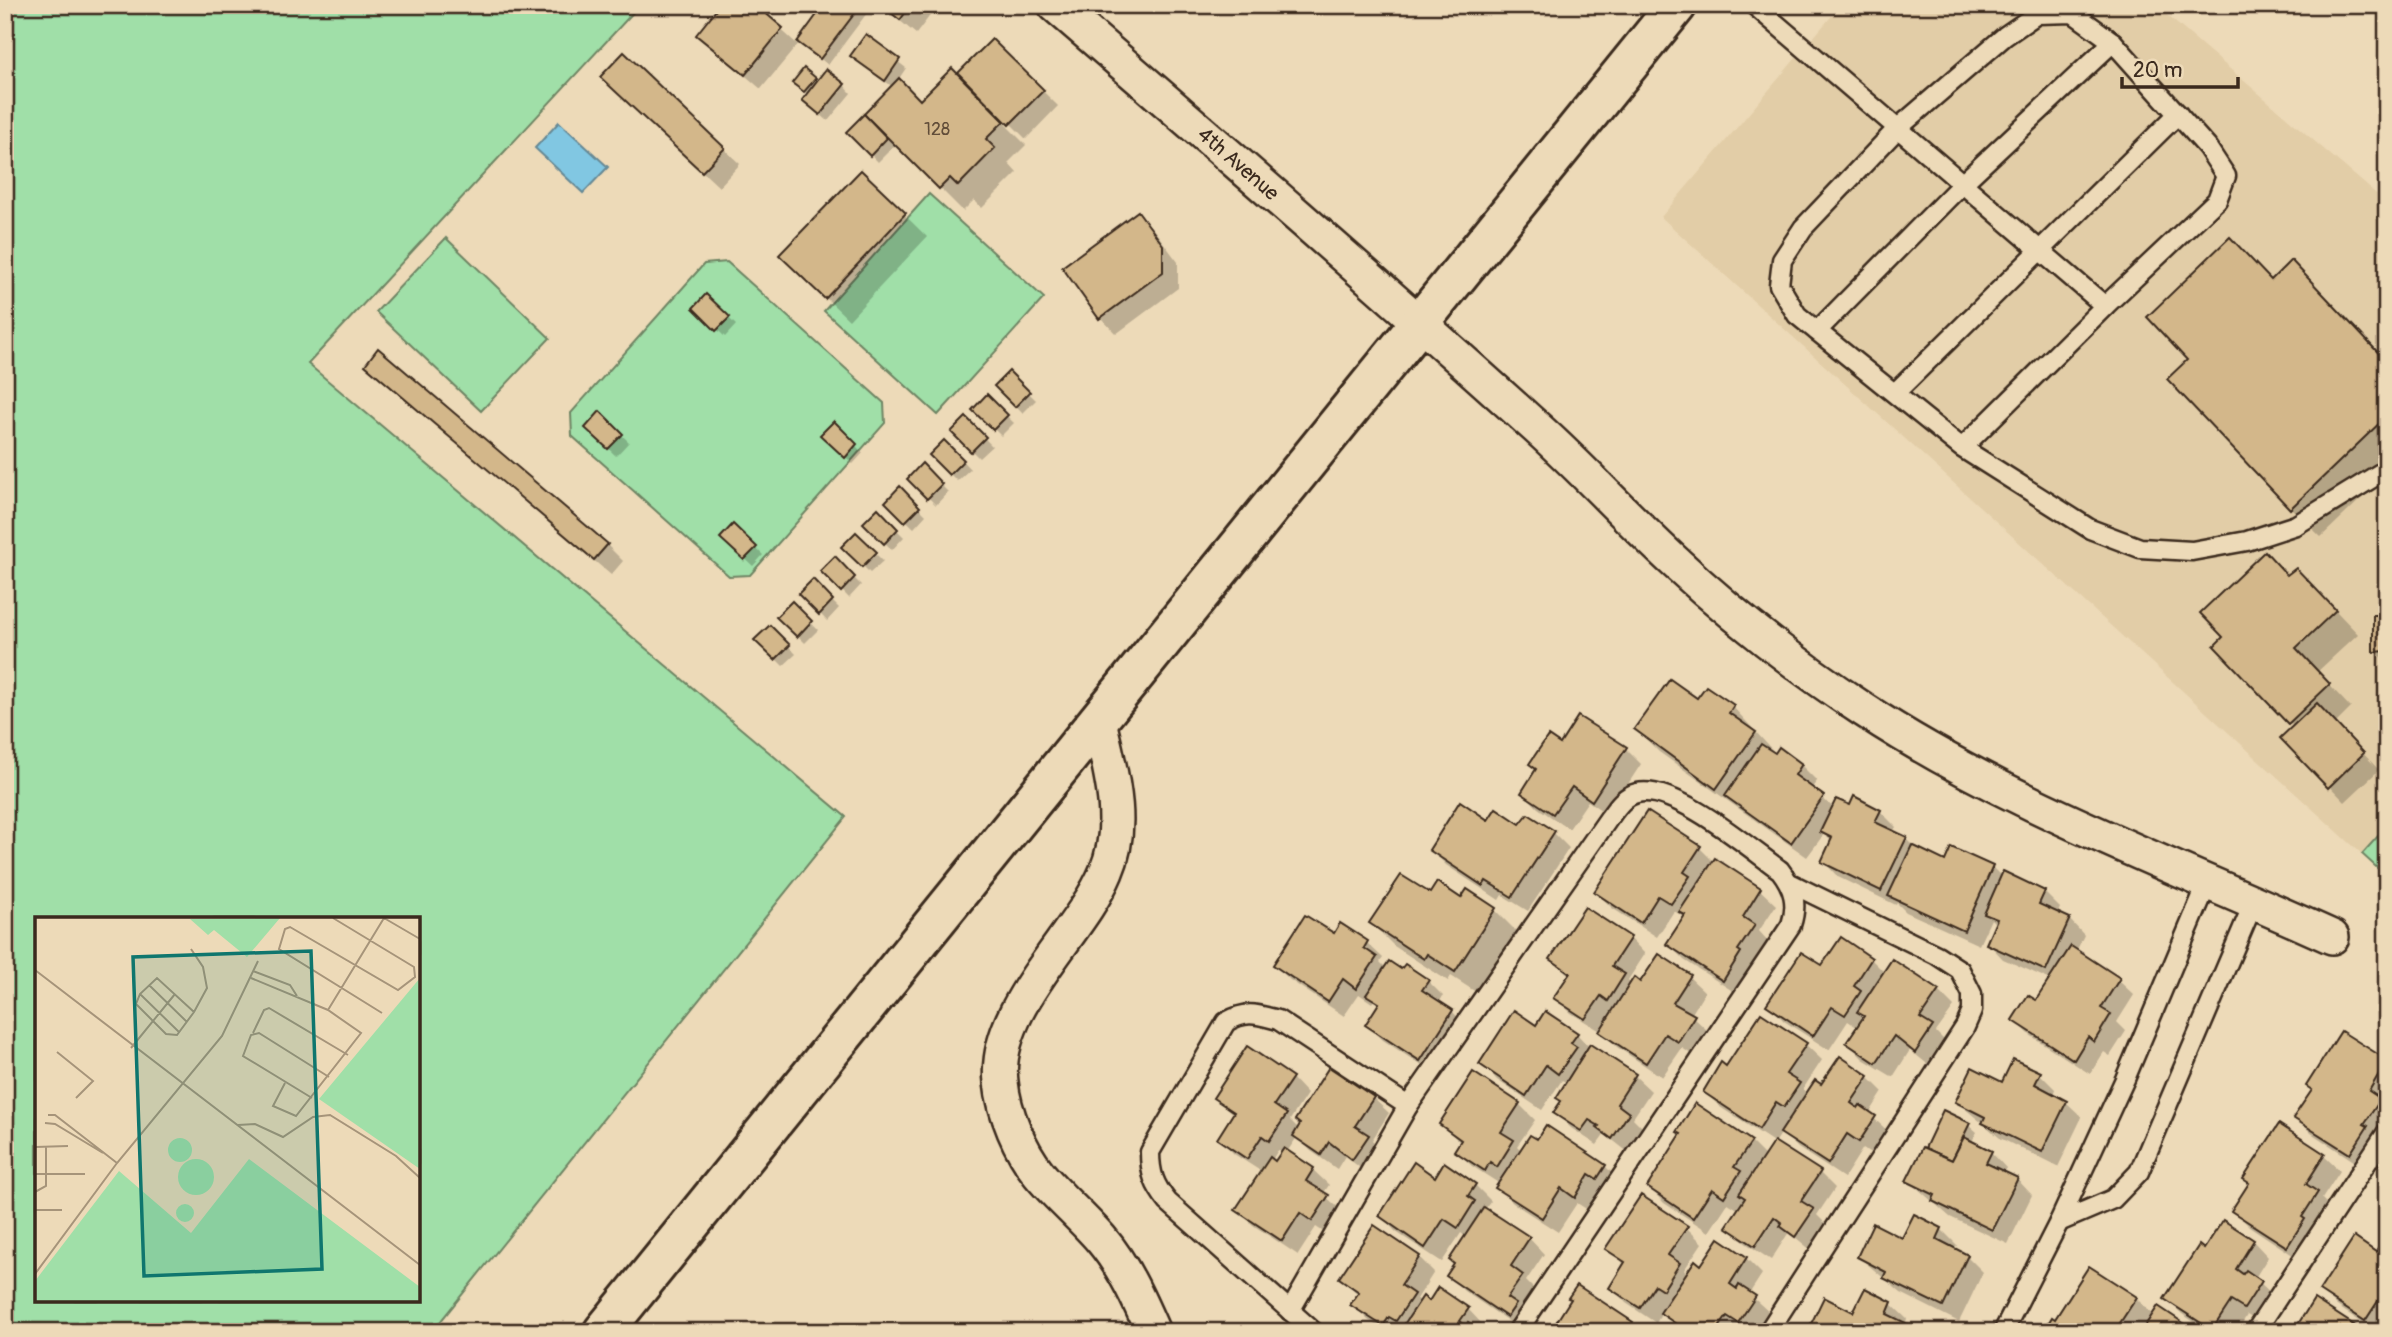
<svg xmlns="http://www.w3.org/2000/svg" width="2392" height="1337" font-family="Pangolin,sans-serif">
	<rect width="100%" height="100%" fill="#eddab8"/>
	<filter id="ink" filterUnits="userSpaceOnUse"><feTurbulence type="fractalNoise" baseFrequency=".0143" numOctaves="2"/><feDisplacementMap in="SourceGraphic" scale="14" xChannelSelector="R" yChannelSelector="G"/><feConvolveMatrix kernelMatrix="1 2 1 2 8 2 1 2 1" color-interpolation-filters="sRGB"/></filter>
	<g filter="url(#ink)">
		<polygon fill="#e2cda7" points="1841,5 2155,5 2387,203 2387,826 2362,854 1661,217"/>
		<g fill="#a0dfa8" stroke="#6e8463" stroke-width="2" fill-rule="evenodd">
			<path d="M5,5H640L308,364L846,817L432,1332H5ZM37,919H418V1300H37Z"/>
			<polygon points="929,194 1044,298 938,415 824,311"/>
			<polygon points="446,238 550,338 481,411 376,312"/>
			<polygon points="727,262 884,403 885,423 750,575 729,576 572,436 571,413 704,264"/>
			<polygon points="2387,826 2387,877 2362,854"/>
		</g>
		<polygon fill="#81c7e2" stroke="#658894" stroke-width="2" points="559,122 608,167 583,193 535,148"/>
		<g fill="#0003" fill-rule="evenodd">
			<polygon points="754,5 797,44 827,5 873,5 828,65 800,42 761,89 698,35"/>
			<polygon points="881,5 938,5 916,34"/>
			<polygon points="866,37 906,68 898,80 920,103 952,71 1026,145 1008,163 1017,173 982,208 974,200 963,211 896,144 878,162 849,132 893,87 860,63"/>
			<polygon points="992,41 1058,106 1026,139 960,73"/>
			<polygon points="624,54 740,164 719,187 618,93"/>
			<polygon points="805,71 818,82 844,85 851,93 828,121 812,107 808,95 795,83"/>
			<polygon points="861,172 927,237 849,320 805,278"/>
			<polygon points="1138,213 1153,229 1178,262 1178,288 1116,334 1101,318 1064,268"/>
			<polygon points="2272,282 2387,362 2387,474 2321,537 2291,508"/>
			<polygon points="706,296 736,325 725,337 695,308"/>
			<polygon points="379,351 607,545 623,561 611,575 383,380 367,365"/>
			<polygon points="1009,374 1036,400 1023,413 997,386"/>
			<polygon points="987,397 1014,423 1001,436 975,410"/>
			<polygon points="600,414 629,442 616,456 587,428"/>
			<polygon points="966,419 992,446 979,458 953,432"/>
			<polygon points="834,424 863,453 853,464 823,435"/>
			<polygon points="944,442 970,469 957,481 931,455"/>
			<polygon points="922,466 948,492 936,505 909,479"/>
			<polygon points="900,489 926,515 914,528 887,502"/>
			<polygon points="878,511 904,537 892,550 866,523"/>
			<polygon points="733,527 763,555 753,566 723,538"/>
			<polygon points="856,534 883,561 870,573 844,547"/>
			<polygon points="835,559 861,585 849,598 823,571"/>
			<polygon points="813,582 839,608 827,621 801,594"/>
			<polygon points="2319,593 2358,634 2317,672 2351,708 2335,724 2379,770 2345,802 2283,738 2294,727 2216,646"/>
			<polygon points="792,603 818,630 805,643 779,617"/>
			<polygon points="2387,617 2387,663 2375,651"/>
			<polygon points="770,627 796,654 783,666 757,640"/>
			<polygon points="1697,701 1733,707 1776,754 1779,749 1801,765 1817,781 1811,789 1834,808 1880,811 1896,827 1893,832 1906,839 1916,849 1946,863 1992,867 2002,877 2044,892 2060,908 2057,914 2069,919 2084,935 2076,952 2118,980 2134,995 2117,1022 2126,1031 2110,1056 2104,1052 2090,1074 2030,1035 2014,1019 2037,1002 2051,980 2003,959 1988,943 1996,924 1991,919 1979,945 1906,912 1897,903 1896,905 1838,877 1823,861 1832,842 1824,834 1807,857 1659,752 1636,729"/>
			<polygon points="1560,746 1626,749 1641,764 1608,815 1588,801 1569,829 1538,808 1523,793"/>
			<polygon points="1489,823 1554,833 1569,848 1528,911 1502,895 1499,900 1446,865 1431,849"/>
			<polygon points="1700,848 1714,862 1715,860 1760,890 1776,905 1759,931 1769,942 1739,995 1684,960 1668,944 1686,918 1674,911 1657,937 1612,908 1596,892"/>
			<polygon points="1467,891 1495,910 1518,933 1479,994 1451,976 1448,981 1394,946 1371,923 1430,896 1462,900"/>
			<polygon points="1341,926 1367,943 1383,958 1380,962 1386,968 1428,981 1443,996 1439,1003 1452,1011 1467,1027 1436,1075 1383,1040 1368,1025 1379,1006 1374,1000 1372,1003 1359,994 1344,1016 1290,980 1275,965 1335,936"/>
			<polygon points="1630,938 1645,954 1628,980 1632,984 1689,977 1705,992 1691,1015 1709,1032 1694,1056 1682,1048 1662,1077 1617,1047 1602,1032 1571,1013 1556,998 1570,976 1552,959"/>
			<polygon points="1842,940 1871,959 1885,973 1938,991 1954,1007 1936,1032 1947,1043 1931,1067 1910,1050 1893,1077 1863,1059 1848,1043 1858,1028 1848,1021 1829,1050 1784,1021 1769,1005 1823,968"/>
			<polygon points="1761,1015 1806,1045 1822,1060 1803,1089 1808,1094 1822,1086 1868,1077 1883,1092 1869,1114 1890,1133 1875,1156 1863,1148 1844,1178 1798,1148 1782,1132 1775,1143 1820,1173 1835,1188 1817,1215 1828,1226 1812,1251 1789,1232 1771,1260 1744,1242 1728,1227 1739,1210 1728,1203 1709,1232 1664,1203 1649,1187 1751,1142 1766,1157 1775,1143 1720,1107 1705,1092 1727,1068"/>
			<polygon points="1536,1027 1577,1034 1590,1048 1635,1076 1651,1091 1633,1118 1644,1129 1629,1153 1605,1134 1597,1145 1571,1128 1555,1113 1563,1102 1567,1083 1562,1080 1542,1110 1497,1080 1482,1064"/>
			<polygon points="2342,1033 2387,1062 2387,1102 2385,1105 2387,1107 2387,1128 2366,1169 2311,1133 2296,1117 2313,1091"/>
			<polygon points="2040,1074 2055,1089 2053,1095 2066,1102 2082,1117 2058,1167 2000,1138 1957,1102 2003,1084"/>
			<path d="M1292,1078L1307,1094L1290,1120L1299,1129L1373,1098L1389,1113L1372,1140L1384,1152L1368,1174L1345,1156L1337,1169L1311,1151L1297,1137L1287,1152L1313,1170L1329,1185L1323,1194L1343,1212L1328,1235L1316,1227L1298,1255L1253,1225L1238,1210L1262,1172L1234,1154L1219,1138L1234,1115L1215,1098ZM1278,1150L1283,1153L1276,1163L1272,1160Z"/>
			<polygon points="1519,1104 1535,1120 1517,1146 1522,1151 1537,1142 1546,1128 1605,1166 1621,1182 1591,1212 1577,1203 1558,1232 1513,1203 1498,1188 1500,1184 1472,1166 1456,1151 1461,1143 1441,1124"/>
			<polygon points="1944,1112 1969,1125 1977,1132 1971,1143 1991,1152 2006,1168 2004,1173 2017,1179 2032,1195 2008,1244 1950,1217 1908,1180"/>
			<polygon points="2280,1126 2324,1156 2340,1171 2322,1199 2332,1209 2303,1262 2249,1226 2233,1210 2251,1183"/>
			<polygon points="1444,1165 1475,1185 1491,1201 1485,1209 1529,1238 1544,1254 1526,1281 1537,1292 1523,1331 1464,1291 1449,1276 1456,1265 1466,1237 1461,1233 1442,1262 1396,1232 1381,1216 1436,1179"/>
			<polygon points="1686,1227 1702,1243 1684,1270 1688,1274 1701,1267 1719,1241 1746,1258 1762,1274 1749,1294 1770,1313 1758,1332 1683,1332 1662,1313 1656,1323 1626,1303 1611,1287 1625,1265 1608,1248"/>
			<polygon points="1941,1229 1957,1245 1954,1250 1967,1256 1983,1272 1959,1322 1901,1293 1859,1257 1903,1240"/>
			<polygon points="2387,1238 2387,1327 2383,1332 2376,1332 2337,1306 2322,1291 2376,1254"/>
			<polygon points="2253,1241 2268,1257 2255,1278 2276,1298 2260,1323 2247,1315 2237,1332 2209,1332 2182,1314 2166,1299 2205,1252"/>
			<polygon points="1419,1257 1434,1272 1417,1299 1421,1302 1468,1309 1483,1325 1480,1332 1386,1332 1368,1320 1353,1305 1359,1295 1341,1278"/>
			<polygon points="1866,1291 1891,1304 1907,1319 1905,1324 1919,1332 1810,1332 1854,1314"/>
			<polygon points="2136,1298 2154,1316 2194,1332 2045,1332 2056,1321"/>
			<polygon points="1632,1323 1641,1332 1552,1332"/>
			<polygon points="1655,1325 1664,1332 1650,1332"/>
		</g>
		<g fill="#d3b78a" stroke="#3b2a1e" stroke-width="2">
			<polygon points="720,5 756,5 783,28 745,75 696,35"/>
			<polygon points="824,5 861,5 820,59 797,42"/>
			<polygon points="881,5 911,5 900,20"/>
			<polygon points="866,34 900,59 885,81 850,56"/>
			<polygon points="992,39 1044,90 1009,125 958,73"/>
			<polygon points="624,52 725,148 702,172 600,77"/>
			<polygon points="804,68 816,78 804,92 792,83"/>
			<polygon points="952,68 1004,121 986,139 995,148 958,186 950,178 939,189 864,114 899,78 920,100"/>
			<polygon points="826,69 845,84 820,115 802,100"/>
			<polygon points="864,114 887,138 870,156 846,132"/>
			<polygon points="861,170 906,213 825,299 779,255"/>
			<polygon points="1138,211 1163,245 1163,272 1099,319 1062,267"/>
			<polygon points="2230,237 2271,280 2291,260 2387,362 2387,416 2290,509 2167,379 2187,360 2147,317"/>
			<polygon points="706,294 730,317 716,331 693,308"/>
			<polygon points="378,348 608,544 594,560 365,365"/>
			<polygon points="1009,371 1030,392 1015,407 994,386"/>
			<polygon points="987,394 1008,415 993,430 972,410"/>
			<polygon points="600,411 623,434 608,449 585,428"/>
			<polygon points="966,417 986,437 971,452 951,432"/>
			<polygon points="834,421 857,444 845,458 820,435"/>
			<polygon points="944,440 964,460 949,475 929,455"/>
			<polygon points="922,463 942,484 927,499 907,479"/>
			<polygon points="900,486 920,507 905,522 885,502"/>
			<polygon points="878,508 898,529 884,544 863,523"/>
			<polygon points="733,524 757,547 744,560 720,538"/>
			<polygon points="856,532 877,552 862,567 841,547"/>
			<polygon points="2265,551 2287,575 2296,568 2336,610 2296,648 2330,684 2288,724 2214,646 2223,637 2200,613"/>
			<polygon points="835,556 855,577 841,592 820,571"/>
			<polygon points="813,579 833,600 819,615 798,594"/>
			<polygon points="792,601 812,621 797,637 776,617"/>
			<polygon points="2373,615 2387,615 2387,651 2373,652"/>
			<polygon points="770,625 790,645 775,660 754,640"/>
			<polygon points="1670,679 1697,698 1706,686 1734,705 1729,713 1756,732 1716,789 1634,729"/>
			<polygon points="2317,703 2364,753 2328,788 2280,738"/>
			<polygon points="1578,716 1627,747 1592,801 1572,787 1553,814 1521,793 1536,769 1529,764 1548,736 1560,744"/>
			<polygon points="1761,744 1775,753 1779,747 1802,764 1795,775 1824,796 1791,843 1725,796"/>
			<polygon points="1854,796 1881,810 1875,822 1907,837 1881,891 1821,862 1832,838 1820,832 1836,799 1850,805"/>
			<polygon points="1460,801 1488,820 1496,808 1520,824 1528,814 1555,831 1512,897 1486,881 1483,886 1429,850"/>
			<polygon points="1647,811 1701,846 1684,872 1690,876 1671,904 1658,896 1641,923 1594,892"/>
			<polygon points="1912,845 1945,861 1951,847 1993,866 1964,931 1888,896"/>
			<polygon points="1715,858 1761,888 1743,917 1755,925 1738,950 1741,952 1723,981 1666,944 1685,915 1679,912"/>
			<polygon points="2003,871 2045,891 2039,904 2070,918 2046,971 1986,944 1997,919 1984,914"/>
			<polygon points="1401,875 1430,893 1437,882 1461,898 1467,889 1496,908 1455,972 1427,954 1424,959 1369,923"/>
			<polygon points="1585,907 1631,937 1612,966 1625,974 1608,1001 1601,996 1585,1019 1553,998 1570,973 1550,959"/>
			<polygon points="1305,915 1334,933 1340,923 1368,941 1364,948 1377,957 1356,989 1343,979 1328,1002 1273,965"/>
			<polygon points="1841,937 1872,958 1854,986 1861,991 1845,1015 1832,1007 1813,1036 1766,1005 1801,952 1822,965"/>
			<polygon points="2071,946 2120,978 2101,1008 2111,1014 2094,1042 2088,1037 2074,1060 2012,1020 2028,995 2036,1000"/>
			<polygon points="1659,954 1691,975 1673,1003 1695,1015 1678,1042 1665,1034 1646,1063 1599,1032 1634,977 1640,982"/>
			<polygon points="1892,959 1939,990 1920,1018 1933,1026 1915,1053 1894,1036 1876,1063 1846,1043 1864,1016 1857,1012"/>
			<polygon points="1389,961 1401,969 1405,964 1429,980 1422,990 1453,1010 1420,1061 1365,1025 1379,1003 1366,995"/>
			<polygon points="1514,1010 1536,1025 1545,1011 1578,1033 1571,1043 1577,1047 1558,1074 1546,1065 1526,1096 1479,1064"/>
			<polygon points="1761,1013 1807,1043 1786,1074 1800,1083 1784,1107 1776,1102 1759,1129 1703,1092 1721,1062 1726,1066"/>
			<polygon points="2341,1031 2387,1060 2369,1091 2381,1099 2364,1124 2368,1126 2350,1154 2293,1118 2312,1090 2306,1086"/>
			<polygon points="1590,1044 1636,1074 1617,1104 1629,1113 1612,1139 1597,1128 1599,1126 1589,1120 1581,1131 1553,1113 1561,1101 1556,1098"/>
			<polygon points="1247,1046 1293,1077 1274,1105 1287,1114 1269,1141 1262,1136 1247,1159 1217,1139 1234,1112 1213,1098"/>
			<polygon points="1840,1056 1869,1076 1851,1103 1858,1108 1860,1105 1876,1116 1859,1142 1847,1134 1828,1164 1780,1133 1815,1080 1821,1084"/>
			<polygon points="2013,1059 2041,1072 2035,1084 2067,1101 2042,1152 1982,1123 1985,1117 1955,1102 1972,1067 2002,1082"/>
			<polygon points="1329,1067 1374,1097 1355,1126 1369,1135 1352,1160 1329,1142 1321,1155 1293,1136 1300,1124 1295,1120"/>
			<polygon points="1473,1072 1520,1103 1501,1132 1514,1140 1497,1167 1490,1162 1485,1171 1454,1151 1461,1140 1439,1124"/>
			<polygon points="1695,1103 1752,1141 1734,1167 1741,1171 1724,1197 1712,1189 1693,1218 1647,1187 1681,1134 1677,1132"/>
			<polygon points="1943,1110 1970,1123 1952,1160 1925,1148"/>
			<polygon points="2279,1124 2325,1154 2306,1184 2318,1192 2302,1217 2305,1219 2287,1247 2231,1211 2249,1183 2243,1179"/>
			<polygon points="1546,1125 1606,1165 1597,1179 1589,1174 1575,1198 1561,1188 1542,1218 1495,1188 1530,1135 1537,1139"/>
			<polygon points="1964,1137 1992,1151 1986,1163 2018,1178 1992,1230 1932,1201 1935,1195 1906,1181 1923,1147 1952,1160"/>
			<polygon points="1774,1141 1821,1171 1801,1201 1814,1209 1795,1237 1780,1226 1782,1223 1774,1217 1755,1246 1726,1227 1745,1198 1739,1194"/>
			<polygon points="1284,1148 1314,1168 1306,1181 1329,1195 1312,1221 1300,1213 1282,1241 1235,1210 1270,1157 1275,1161"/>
			<polygon points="1414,1162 1435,1177 1444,1162 1476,1184 1468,1196 1475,1201 1458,1228 1444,1219 1425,1248 1379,1216"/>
			<polygon points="1641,1195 1688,1226 1668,1255 1680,1263 1663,1290 1655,1285 1640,1308 1609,1288 1625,1262 1605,1249"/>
			<polygon points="1484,1207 1530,1237 1511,1266 1523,1275 1507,1298 1516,1304 1507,1317 1446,1276 1454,1264 1449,1260"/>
			<polygon points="1914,1214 1942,1228 1937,1239 1968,1255 1943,1307 1883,1278 1886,1272 1857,1257 1873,1223 1902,1238"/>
			<polygon points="2223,1220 2254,1240 2236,1269 2243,1274 2246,1270 2262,1281 2244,1309 2231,1301 2212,1330 2164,1299 2199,1245 2204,1249"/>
			<polygon points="1374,1225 1420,1256 1401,1285 1414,1294 1396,1321 1389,1317 1383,1326 1350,1305 1359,1292 1339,1278"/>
			<polygon points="2387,1235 2387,1294 2384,1292 2365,1321 2319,1291 2354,1237 2376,1252"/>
			<polygon points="1719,1238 1747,1257 1730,1284 1737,1289 1739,1285 1756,1296 1738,1323 1727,1316 1716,1332 1688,1332 1660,1313 1695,1260 1701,1265"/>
			<polygon points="2089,1266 2137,1297 2118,1326 2126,1332 2043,1332 2052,1317 2055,1319"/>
			<polygon points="1577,1285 1633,1322 1626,1332 1550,1332 1571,1299 1568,1298"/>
			<polygon points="1438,1287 1469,1308 1460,1321 1466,1326 1468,1322 1483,1332 1399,1332 1423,1296 1429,1301"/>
			<polygon points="1865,1288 1892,1302 1887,1314 1918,1329 1917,1332 1807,1332 1824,1297 1853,1312"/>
			<polygon points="2314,1299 2360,1329 2359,1332 2293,1332"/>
			<polygon points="2158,1306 2197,1332 2141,1332"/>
		</g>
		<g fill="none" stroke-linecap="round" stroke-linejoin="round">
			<g stroke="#3b2a1e" stroke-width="23">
				<g id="lane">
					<polyline points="1754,5 2105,306"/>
					<polyline points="1817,331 1963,183 2113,42"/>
					<polyline points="1895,393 2178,114"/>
					<polyline points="1962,448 2105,306 2217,200 2226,176 2207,147 2113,42 2073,13 2037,14 2005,36 1898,128 1803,228 1782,260 1779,285 1797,315 1962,448 2090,529 2140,548 2192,551 2247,541 2296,525 2387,469"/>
					<polyline points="2059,1222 2113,1199 2139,1172 2254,902"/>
					<path d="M1290,1311L1408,1106L1609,818C1617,807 1624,796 1637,793C1675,784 1749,848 1780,870C1794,888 1798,904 1791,925L1517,1332"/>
					<path d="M1314,1332L1168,1202C1154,1185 1150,1173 1150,1152L1226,1022C1247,1010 1256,1014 1278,1020L1408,1106"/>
					<polyline points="1768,1332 1965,1027 1972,1011 1972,994 1960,970 1937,955 1790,883"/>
					<polyline points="2003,1332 2059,1222 2125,1079 2208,882"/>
					<polyline points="2255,1332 2387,1132"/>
				</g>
			</g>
			<g stroke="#3b2a1e" stroke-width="38">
				<g id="street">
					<path d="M1055,5C1217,145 1379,285 1537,428C1585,471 1628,519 1675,562C1733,616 1797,666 1864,710C2007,804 2176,866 2332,937"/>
					<path d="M1099,721C1110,769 1127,824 1106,872C1080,935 992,1008 1001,1082C1004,1113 1020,1150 1039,1174C1058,1197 1082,1217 1101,1239C1124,1266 1139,1300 1153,1332"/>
				</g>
			</g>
			<g stroke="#3b2a1e" stroke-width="44">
				<polyline id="secondary" points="603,1332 1677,5"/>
			</g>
			<use href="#lane" stroke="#eddab8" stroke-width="18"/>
			<use href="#street" stroke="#eddab8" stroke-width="33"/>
			<use href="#secondary" stroke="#eddab8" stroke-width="38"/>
		</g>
	</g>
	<g text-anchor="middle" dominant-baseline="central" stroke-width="5" stroke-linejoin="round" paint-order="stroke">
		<g font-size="18" fill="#614d39">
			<text x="937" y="129">128</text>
		</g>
		<g font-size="21" fill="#3b2a1e" stroke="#eddab8">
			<text transform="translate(1238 164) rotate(41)">4th Avenue</text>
		</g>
	</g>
	<g transform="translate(35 917)">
		<rect width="385" height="385" fill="#eddab8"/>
		<path d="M245,1L212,40L179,13L173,18L155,2ZM385,61V252L284,182ZM133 233a12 12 0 1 1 24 0a12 12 0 1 1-24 0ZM214,242L385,370V384H0V364L84,254L156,316ZM143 260a18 18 0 1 1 36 0a18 18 0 1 1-36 0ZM141 296a9 9 0 1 1 18 0a9 9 0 1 1-18 0Z" fill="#a0dfa8"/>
		<path fill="none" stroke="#a6947a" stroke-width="2" d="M298,1L379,50L380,60L363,73L255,10L250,12L244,32L347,96M349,1L385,22M156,32L168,50L172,71L159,95L142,118L131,117L101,87L105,77L122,61L159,95M0,53L385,348M218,54L255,68L262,79M216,61L293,93L326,116L261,199L238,189L250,166M114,68L152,105M105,77L144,115M293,93L349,1M218,116L229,93L234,91L313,138M96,131L140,77M22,135L58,164L41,181M277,181L208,139L216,118L224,116L294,160M13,198H20L82,246M10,206L20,207L68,236M203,208L220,207L248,220L278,200L295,198L361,239L385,261M0,230L33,229M0,257H50M0,275L11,269V229M0,293H27M0,357L82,246L187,119L223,44"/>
		<path fill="#0f766e" fill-opacity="0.15" stroke="#0f766e" stroke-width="3.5" d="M276,34L287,352L109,359L98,40Z"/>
		<rect width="385" height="385" fill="none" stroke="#3b2a1e" stroke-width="3.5"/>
	</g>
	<rect width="2392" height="1337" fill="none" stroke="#eddab8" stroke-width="28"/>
	<rect x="14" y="14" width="2364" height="1309" fill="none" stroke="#3b2a1e" stroke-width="2.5" filter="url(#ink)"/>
	<path d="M2122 77v10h116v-10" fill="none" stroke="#3b2a1e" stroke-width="3.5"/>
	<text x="2133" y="77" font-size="21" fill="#3b2a1e" stroke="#eddab8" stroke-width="5" paint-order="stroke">20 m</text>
</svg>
